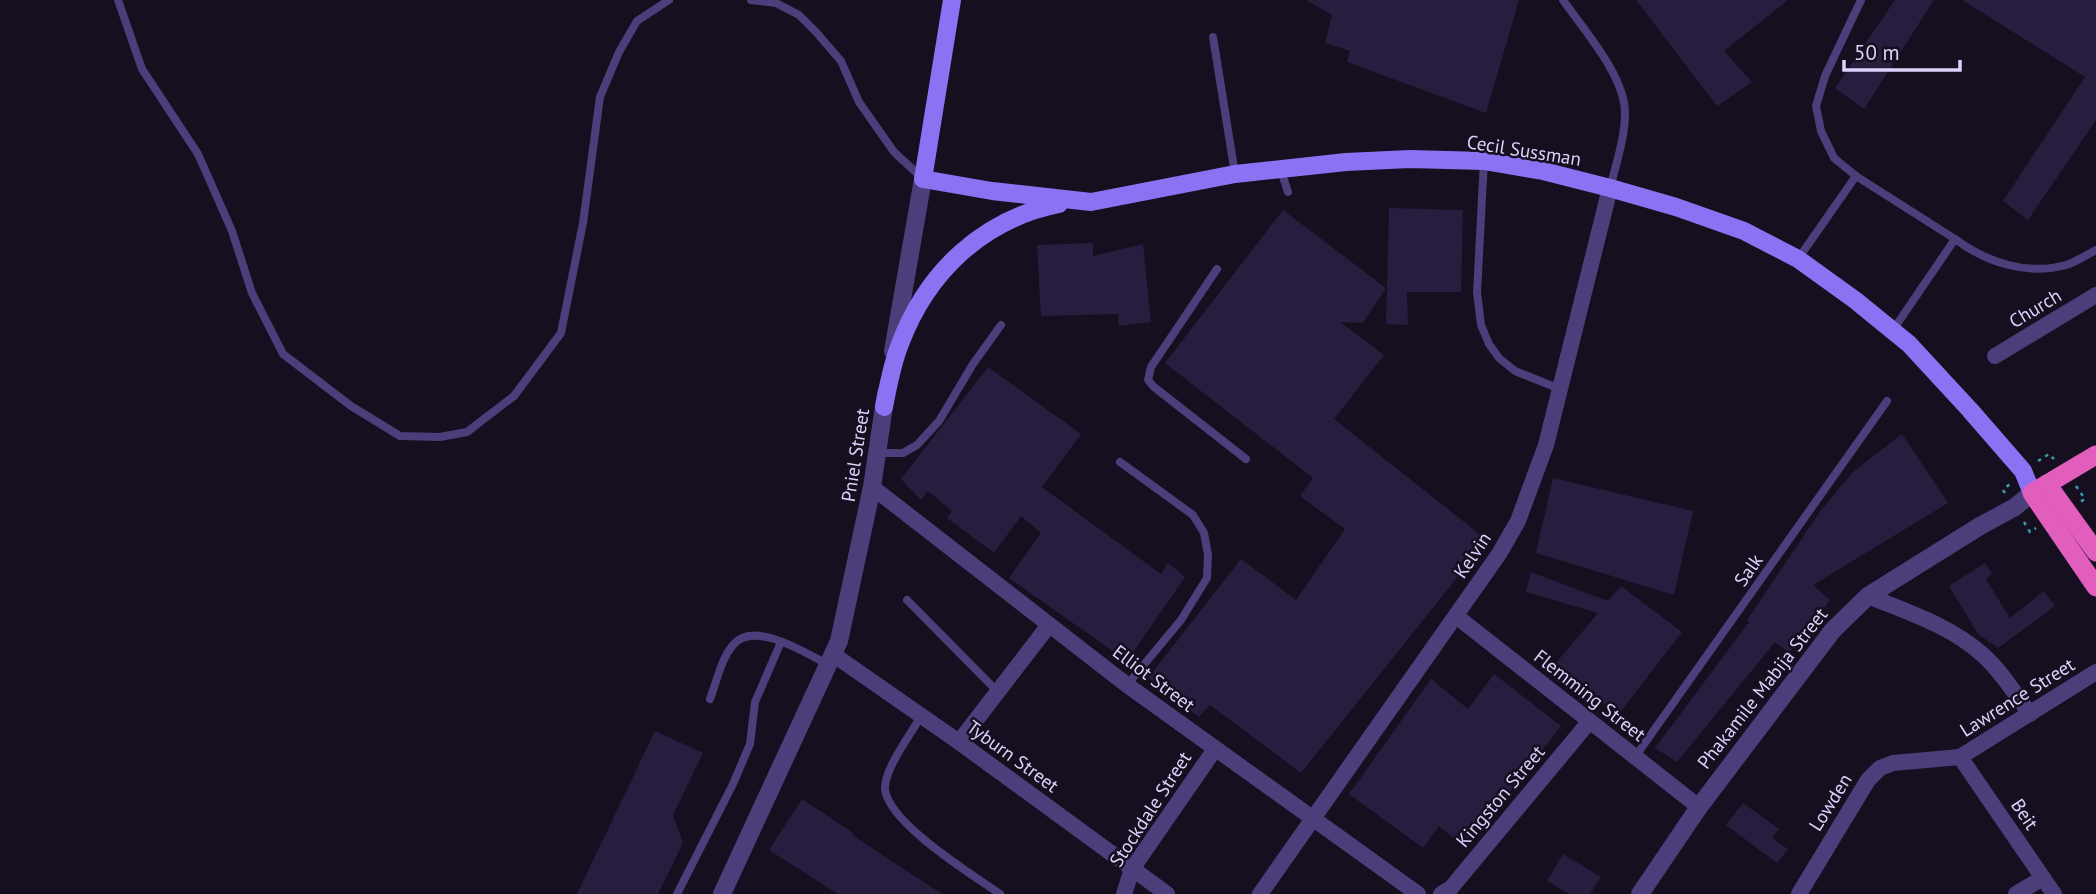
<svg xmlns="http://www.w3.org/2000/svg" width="2096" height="894" font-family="'PT Sans',sans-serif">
	<rect width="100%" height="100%" fill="#150f20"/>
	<g fill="#291d3f">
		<polygon points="1306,0 1519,0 1486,113 1347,62 1350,51 1325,43 1332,15"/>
		<polygon points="1636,0 1788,0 1724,51 1752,82 1717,106"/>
		<polygon points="1895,0 1934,0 1864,109 1835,88"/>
		<polygon points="1962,0 2096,0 2096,120 2028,220 2003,201 2085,77"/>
		<polygon points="1389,208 1463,210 1461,292 1407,292 1408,325 1386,324"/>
		<polygon points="1283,210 1386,288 1363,323 1340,322 1384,355 1334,419 1487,540 1301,773 1210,705 1199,717 1148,678 1241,559 1296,600 1345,529 1300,496 1313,478 1165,363"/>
		<polygon points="1093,243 1093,256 1143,244 1151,322 1119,326 1118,314 1041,316 1037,245"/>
		<polygon points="988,367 1081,434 1042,487 1161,574 1168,563 1185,577 1127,661 1009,578 1041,533 1021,516 994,553 947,518 952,511 928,491 921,500 901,479"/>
		<polygon points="1902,434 1948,503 1813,585 1830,600 1789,653 1775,642 1677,762 1655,748 1749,622 1747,620 1821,510 1853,472"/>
		<polygon points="1553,478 1693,511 1674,595 1536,553"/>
		<polygon points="1985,563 1992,573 1986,579 2010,618 2044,591 2055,606 1998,648 1978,634 1949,586"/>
		<polygon points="1531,572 1608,601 1621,586 1682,632 1618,715 1556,663 1598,613 1526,592"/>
		<polygon points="1494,674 1561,726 1466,848 1439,826 1423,848 1349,794 1431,679 1468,709"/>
		<polygon points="655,731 703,753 673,815 683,843 658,894 577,894"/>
		<polygon points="802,799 853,833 852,835 942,894 838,894 769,850"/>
		<polygon points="1743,803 1779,829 1772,838 1788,849 1777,863 1726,825"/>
		<polygon points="1563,854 1601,877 1590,894 1569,894 1547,881"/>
	</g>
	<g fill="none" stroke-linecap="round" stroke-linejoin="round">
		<g stroke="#399ca8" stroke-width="2.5" stroke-dasharray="3.5 5" stroke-linecap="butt">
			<polyline points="2038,461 2049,454 2054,459"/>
			<polyline points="2076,486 2085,499 2080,502"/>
			<polyline points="2005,493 2003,490 2011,483"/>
			<polyline points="2024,522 2030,532 2036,528"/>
		</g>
		<g stroke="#4b3e7a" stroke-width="8">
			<polyline points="118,0 142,69 198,154 232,231 252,293 283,354 351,406 400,436 440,437 467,432 514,396 561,333 583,223 600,97 619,52 637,21 669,0"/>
			<polyline points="751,0 776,3 799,15 816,32 841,61 859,102 894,152 921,177"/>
			<path d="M1563,0C1584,30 1625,76 1625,113C1625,138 1616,164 1610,188"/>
			<polyline points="1861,0 1825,76 1816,106 1821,131 1834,158 1856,176 1955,239"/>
			<polyline points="1213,37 1235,174"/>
			<polyline points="1484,161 1477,292 1481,325 1489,344 1499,358 1515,371 1560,389"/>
			<polyline points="1281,171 1288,192"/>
			<polyline points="1798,259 1856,176"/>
			<polyline points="1217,269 1151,367 1148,380 1154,387 1246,459"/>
			<path d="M1893,330L1955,239C1986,262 2027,276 2066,265C2076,262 2086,255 2096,250"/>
			<polyline points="877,453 903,453 917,445 939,421 973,364 1001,325"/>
			<polyline points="1120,462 1193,515 1204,533 1208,555 1207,578 1181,620 1127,685"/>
			<polyline points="907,600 998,692"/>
			<path d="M710,699C717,681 721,658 734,644C755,620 807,654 829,665"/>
			<path d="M921,716C911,734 884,769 885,789C888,823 973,875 1000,894"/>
			<polyline points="1635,757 1887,401"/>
			<polyline points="677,894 733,784 750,744 755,702 781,642"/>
		</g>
		<g stroke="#4b3e7a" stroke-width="16">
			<polyline points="1995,356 2096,295"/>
			<polyline points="872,487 1127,685 1418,894"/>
			<path d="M1868,596C1908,612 1951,626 1983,655C2002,672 2015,694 2030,714"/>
			<polyline points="1456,616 1699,807"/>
			<polyline points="834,655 959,742 1167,894"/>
			<polyline points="959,742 1049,625"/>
			<polyline points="1960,757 2054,894"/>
			<polyline points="1124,894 1132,869 1215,749"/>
			<polyline points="1260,894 1499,554 1518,521 1546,445 1610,188"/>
			<polyline points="1441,894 1451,888 1589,722"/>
			<polyline points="1799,894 1868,780 1880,768 1893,763 1960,757 2096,672"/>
			<polyline points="2016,894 2043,878"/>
		</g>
		<g stroke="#4b3e7a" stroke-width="18">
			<polyline points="893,351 923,179"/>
			<polyline points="722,894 839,641 872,487 886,393"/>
			<polyline points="1640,894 1699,807 1833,630 1868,596 1980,526 2015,507 2032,493"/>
		</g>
		<g stroke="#8a72f2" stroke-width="18">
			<polyline points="952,0 923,179 992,191 1091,202 1235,174 1346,162 1410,159 1484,161 1543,171 1610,188 1676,207 1744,231 1798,259 1855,300 1909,344 1970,410 2023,471 2032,493"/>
			<path d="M884,407C888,386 892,364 900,344C927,272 983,219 1059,204"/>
		</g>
		<g stroke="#e15ebc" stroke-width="19">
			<polyline points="2096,455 2032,493 2096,587"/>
			<polyline points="2047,484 2096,552"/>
		</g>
	</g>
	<g text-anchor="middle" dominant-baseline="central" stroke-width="5" stroke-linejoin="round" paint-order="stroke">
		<g font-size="19" fill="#ddd2fb" stroke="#150f20">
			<text transform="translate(1524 150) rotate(9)">Cecil Sussman</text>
			<text transform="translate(2035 308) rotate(-31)">Church</text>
			<text transform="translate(855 455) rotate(-81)">Pniel Street</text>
			<text transform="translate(1472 555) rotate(-56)">Kelvin</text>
			<text transform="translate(1748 570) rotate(-55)">Salk</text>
			<text transform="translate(1154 678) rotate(37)">Elliot Street</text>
			<text transform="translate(1762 688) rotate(-52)">Phakamile Mabija Street</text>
			<text transform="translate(1590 695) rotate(38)">Flemming Street</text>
			<text transform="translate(2017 697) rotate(-32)">Lawrence Street</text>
			<text transform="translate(1013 756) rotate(36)">Tyburn Street</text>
			<text transform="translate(1500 796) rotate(-50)">Kingston Street</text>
			<text transform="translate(1830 802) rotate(-58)">Lowden</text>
			<text transform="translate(1150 809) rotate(-57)">Stockdale Street</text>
			<text transform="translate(2025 814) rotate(56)">Beit</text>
		</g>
	</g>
	<path d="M1844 60v10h116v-10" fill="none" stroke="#ddd2fb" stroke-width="3.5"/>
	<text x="1854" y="60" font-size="21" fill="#ddd2fb" stroke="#150f20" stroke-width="5" paint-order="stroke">50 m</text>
</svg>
